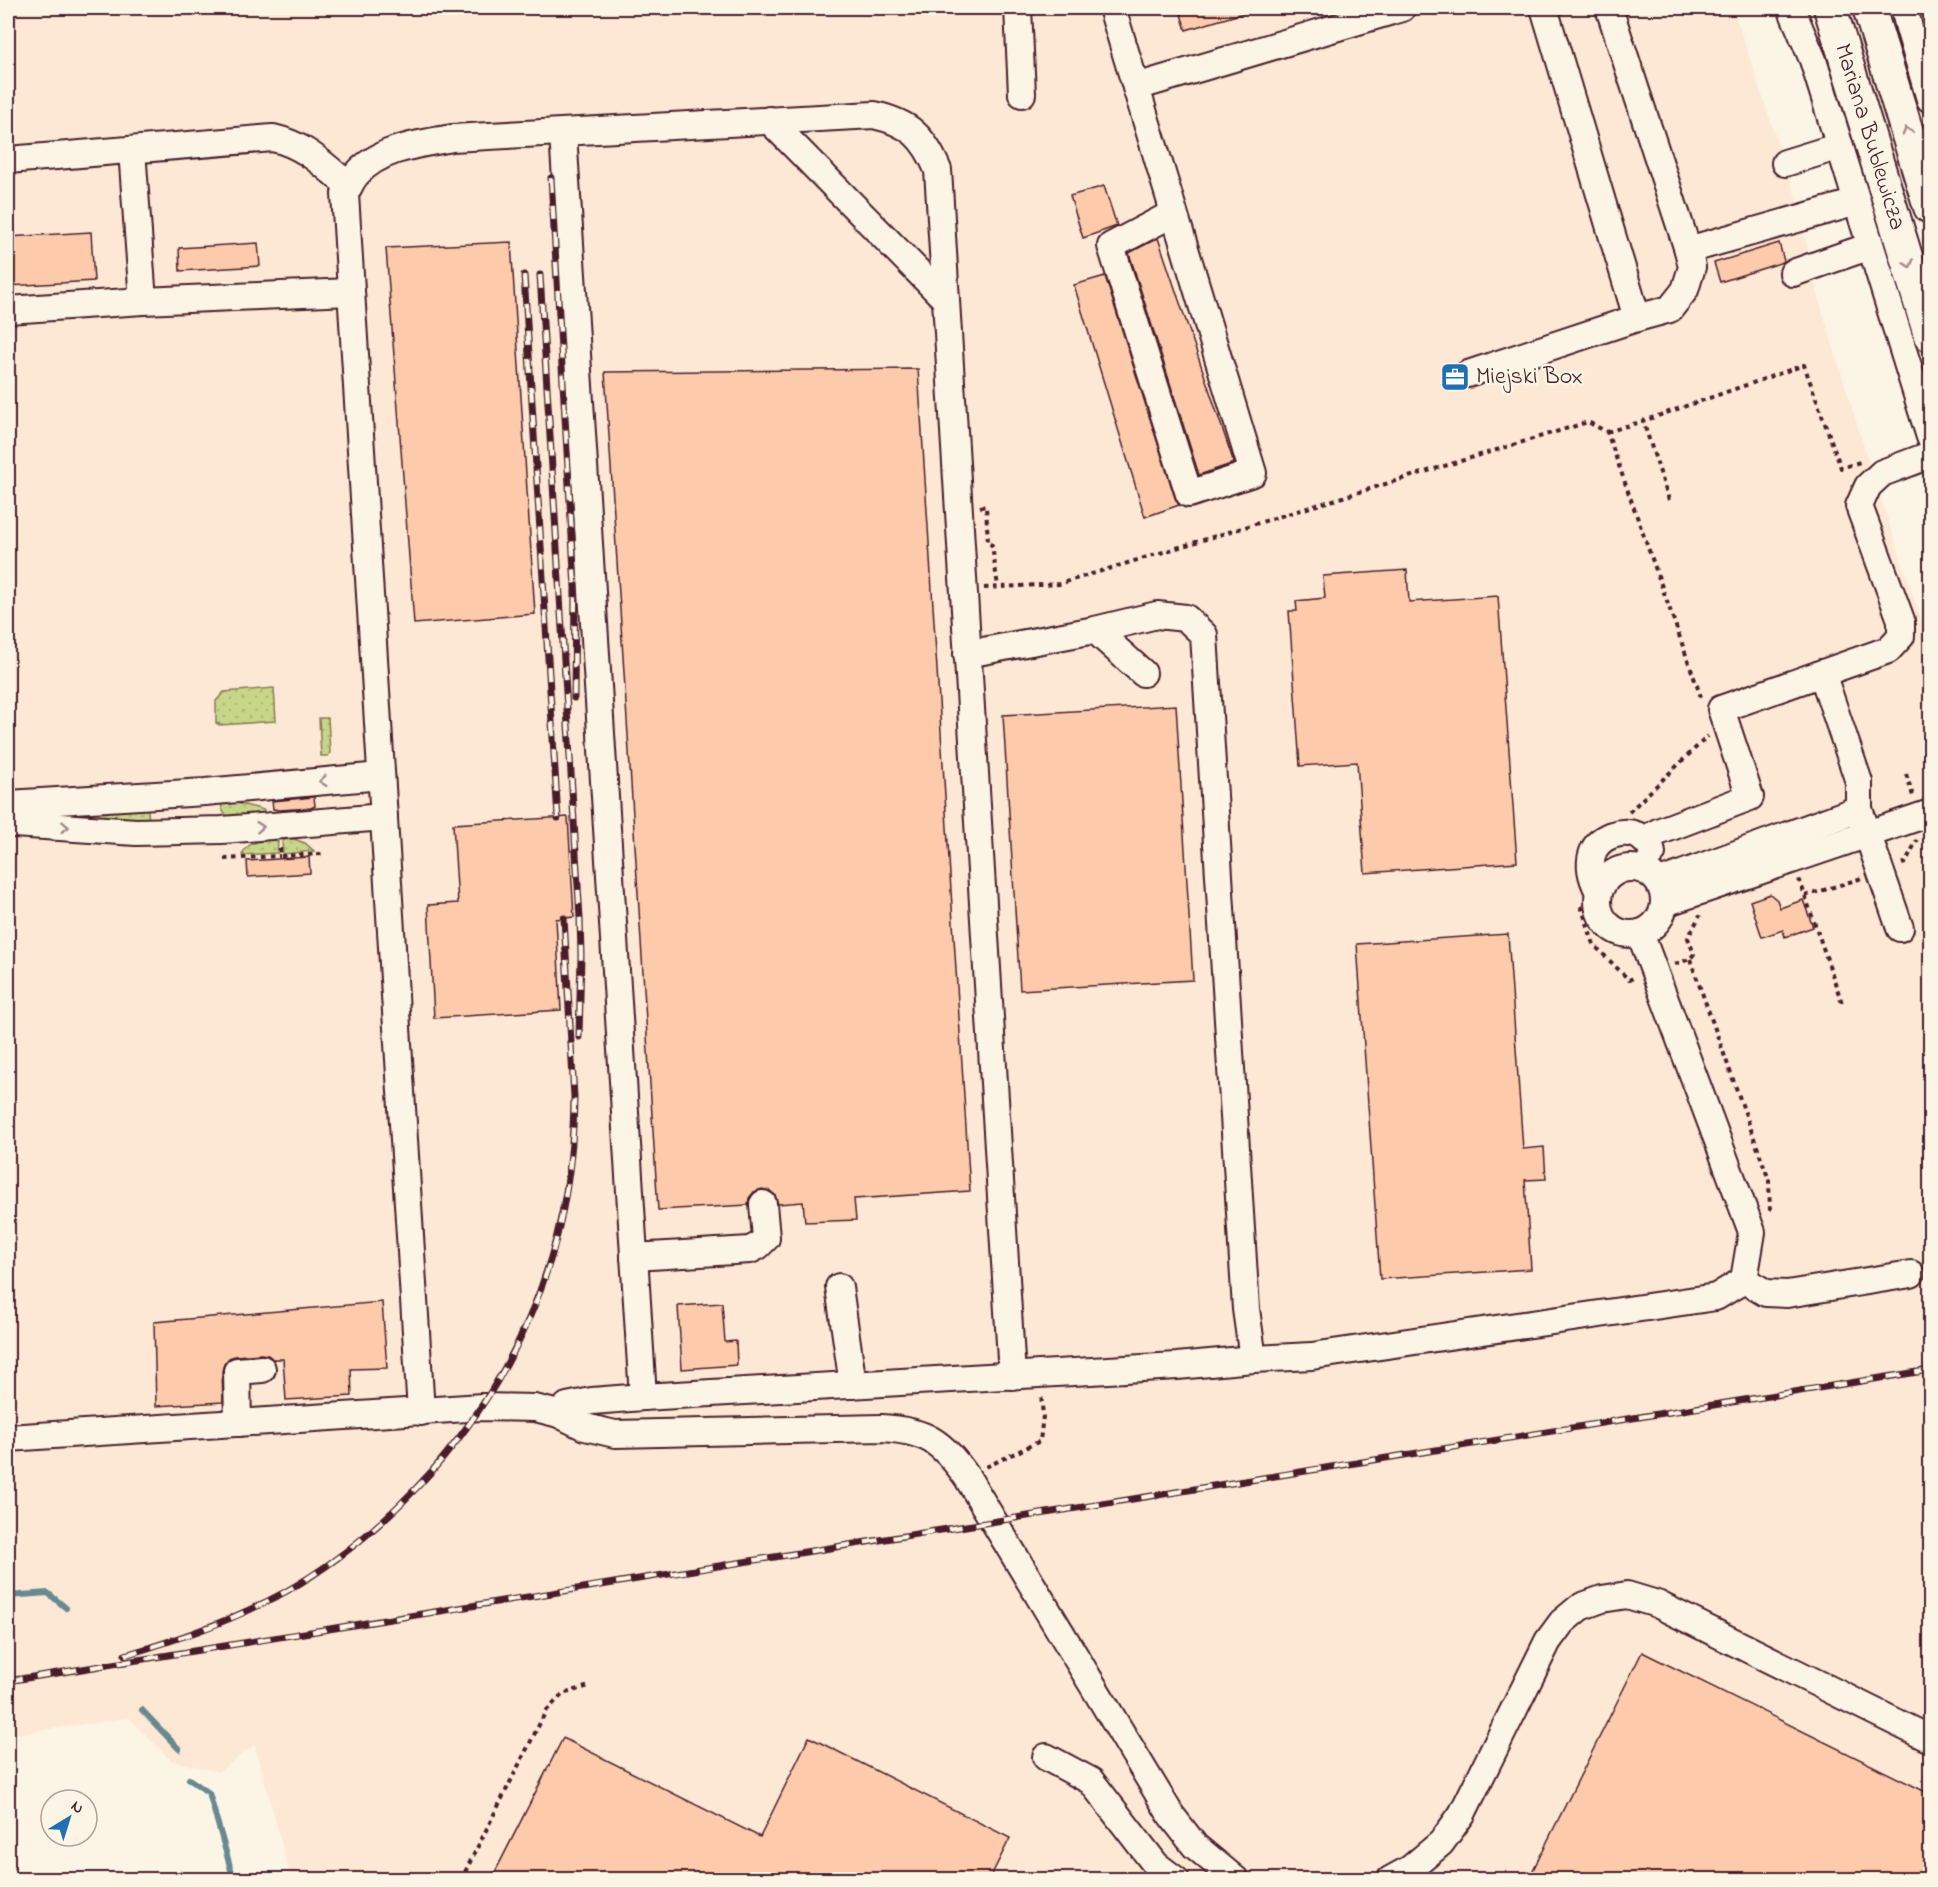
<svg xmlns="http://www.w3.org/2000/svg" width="1938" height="1887" font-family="'Indie Flower',sans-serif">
	<defs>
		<pattern id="grass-dots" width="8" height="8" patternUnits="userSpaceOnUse" patternTransform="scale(1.5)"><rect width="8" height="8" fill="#c8d689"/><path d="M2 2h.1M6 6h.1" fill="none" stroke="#adb776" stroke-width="1.8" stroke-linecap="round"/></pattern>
	</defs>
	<rect width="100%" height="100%" fill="#fcf5e5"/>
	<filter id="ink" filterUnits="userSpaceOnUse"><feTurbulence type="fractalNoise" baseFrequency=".0167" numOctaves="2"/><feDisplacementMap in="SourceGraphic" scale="12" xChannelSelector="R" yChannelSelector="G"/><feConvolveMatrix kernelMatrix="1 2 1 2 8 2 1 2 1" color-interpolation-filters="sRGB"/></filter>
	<g filter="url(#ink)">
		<g fill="#fce8d4">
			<polygon points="8,8 1733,8 1796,197 1820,303 1870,467 1930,645 1930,1879 291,1879 255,1745 218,1772 172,1761 129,1718 8,1735"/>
			<polygon points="1919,8 1930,8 1930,44"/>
		</g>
		<g fill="url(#grass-dots)" stroke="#897a5a" stroke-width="1.5">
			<polygon points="274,688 276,721 220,725 216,723 216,701 224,692"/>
			<polygon points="319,718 328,718 330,753 328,756 321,756"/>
			<path d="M233,795L237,803L264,810V816L229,818C222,812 220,807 223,798Z"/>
			<polygon points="145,807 148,811 149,821 71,816 74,812"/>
			<polygon points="294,839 305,843 314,851 283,854 282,842 284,840"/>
			<path d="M275,840L278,842L277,853L242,855C248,840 261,841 275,840Z"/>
		</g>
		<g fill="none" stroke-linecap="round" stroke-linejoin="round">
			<g stroke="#698990" stroke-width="6">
				<polyline points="8,1596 48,1593 66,1608"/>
				<polyline points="142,1710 179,1749"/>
				<polyline points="189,1779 209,1793 234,1880"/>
			</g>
		</g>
		<g fill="#fdcbac" stroke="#4a1f2b" stroke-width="1.5">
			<polygon points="1179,8 1246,8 1247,12 1186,30"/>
			<polygon points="1104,186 1117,226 1083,238 1070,196"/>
			<polygon points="91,232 94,281 8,286 8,237"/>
			<polygon points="1158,238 1234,463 1199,475 1129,253"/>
			<polygon points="511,242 535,614 414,624 386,248"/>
			<polygon points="258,243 260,266 180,271 179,248"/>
			<polygon points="1779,243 1784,261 1783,262 1720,282 1714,263"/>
			<polygon points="1105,276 1175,498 1179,505 1145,517 1074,285"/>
			<polygon points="918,369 970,1191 854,1199 856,1220 805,1222 803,1202 778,1204 775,1195 770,1191 762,1189 754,1192 749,1198 748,1205 658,1210 605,372"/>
			<polygon points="1407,570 1409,602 1498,596 1517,862 1365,873 1357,762 1300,766 1289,611 1297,611 1296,601 1325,598 1323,576"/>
			<polygon points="1176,705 1193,980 1020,990 1003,715"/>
			<polygon points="314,797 315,806 311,808 279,810 273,809 272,801"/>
			<polygon points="568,817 574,917 556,919 561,1010 434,1018 428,905 458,903 453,824"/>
			<polygon points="309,857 310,873 248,877 247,861"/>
			<polygon points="1770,894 1777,900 1780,908 1803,900 1813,927 1785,937 1783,930 1762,937 1750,901"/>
			<polygon points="1508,934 1523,1149 1544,1147 1546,1179 1525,1180 1531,1269 1380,1279 1357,944"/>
			<polygon points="382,1302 387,1368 351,1369 352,1396 286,1400 283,1359 273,1359 268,1355 261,1354 235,1356 229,1358 224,1364 222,1371 223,1402 156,1406 154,1322"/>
			<polygon points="722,1303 725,1342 736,1341 737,1365 682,1369 678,1306"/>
			<polygon points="1642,1652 1930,1794 1930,1880 1528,1880"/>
			<polygon points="809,1737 1010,1838 989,1880 491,1880 563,1738 760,1837"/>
		</g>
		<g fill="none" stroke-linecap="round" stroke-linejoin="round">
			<g stroke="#4a1f2b" stroke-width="30">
				<g id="minor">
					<polyline points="1018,8 1022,94"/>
					<polyline points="1112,8 1253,473 1189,494 1111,246 1174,213"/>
					<polyline points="1544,8 1637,318 1670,309 1685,290 1692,267 1688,250 1609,8"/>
					<polyline points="1791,8 1813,60 1930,437"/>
					<polyline points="1904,8 1909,28 1930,99"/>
					<polyline points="1136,87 1402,8"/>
					<polyline points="769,120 946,300"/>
					<polyline points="563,133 643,1397"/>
					<polyline points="132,150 143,301"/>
					<path d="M8,160L273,138C305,145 325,166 349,186"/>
					<polyline points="1785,163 1840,146"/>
					<polyline points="1688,250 1857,202"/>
					<polyline points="1793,273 1859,250"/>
					<polyline points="8,310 143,301 350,292"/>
					<polyline points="1468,374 1637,318"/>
					<polyline points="1095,630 1143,673"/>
					<polyline points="1822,673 1859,782 1859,809"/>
					<polyline points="8,804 205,792 381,776"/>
					<polyline points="8,821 14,824 136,832 222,830 384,817"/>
					<polyline points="1644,840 1658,832 1750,797 1721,709 1888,650 1901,636 1901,620 1859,506 1868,486 1882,473 1930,455"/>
					<circle cx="1631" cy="901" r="33"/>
					<polyline points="1660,882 1859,809 1900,928"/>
					<path d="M1599,892C1565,829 1647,817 1652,853"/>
					<polyline points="1665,903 1930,813"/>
					<polyline points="634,1257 750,1250 758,1246 766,1238 763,1204"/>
					<polyline points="1744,1280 1766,1293 1787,1294 1911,1274"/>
					<polyline points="839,1287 853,1385"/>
					<polyline points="1253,1359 1312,1356 1716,1297 1744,1280 1752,1232 1640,933"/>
					<path d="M421,1412L345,194C348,188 352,179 357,174C380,148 420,144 452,138L874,115C910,123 924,137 938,170L1012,1376"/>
					<polyline points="559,1414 567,1406 592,1401 643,1397 1177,1366 1253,1359 1246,1309 1204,635 1186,618 1157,615 1095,630 967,654"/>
					<polyline points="238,1423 237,1371 262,1369"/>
					<path d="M8,1438L482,1407L535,1408L559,1414L585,1427L615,1434L882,1428C927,1431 941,1441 967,1477L1171,1815L1195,1846L1236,1880"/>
					<polyline points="1046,1757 1091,1781 1156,1865 1176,1880"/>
					<polyline points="1390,1880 1410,1869 1441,1843 1462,1814 1548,1641 1562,1622 1580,1607 1602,1599 1627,1595 1657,1604 1930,1739"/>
				</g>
			</g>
			<g stroke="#4a1f2b" stroke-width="36">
				<g id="major">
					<polyline points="1830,8 1930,335"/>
					<polyline points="1869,8 1930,207"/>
				</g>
			</g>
			<g stroke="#4a1f2b" stroke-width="4" stroke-dasharray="4.5 4.5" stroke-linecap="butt">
				<polyline points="1607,432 1643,421"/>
				<polyline points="1669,500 1643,421 1804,365 1841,468 1860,462"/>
				<polyline points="980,507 986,506 988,543 992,545 998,587"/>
				<polyline points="984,588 1059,584 1588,422 1607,432 1702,700"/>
				<polyline points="1906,774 1913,796"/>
				<polyline points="1629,812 1708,736"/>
				<polyline points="1925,836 1930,849"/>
				<polyline points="280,848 280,856 322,854"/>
				<polyline points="224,859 280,856"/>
				<polyline points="1902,864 1905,863 1917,840"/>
				<polyline points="1798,882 1800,881 1842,1003"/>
				<polyline points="1805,896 1862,878"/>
				<polyline points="1581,906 1594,945 1629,980 1633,978"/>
				<polyline points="1690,959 1769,1180 1770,1212"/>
				<polyline points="1675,964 1690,959 1694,954 1688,938 1700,915"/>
				<polyline points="986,1467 1040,1441 1043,1416 1041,1394"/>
				<polyline points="461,1880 546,1711 563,1694 589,1686"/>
			</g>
			<use href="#minor" stroke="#fcf5e5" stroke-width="26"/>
			<use href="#major" stroke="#fcf5e5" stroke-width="32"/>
			<g stroke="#4a1f2b" stroke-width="7">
				<g id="rail">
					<polyline points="551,178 575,588 574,698"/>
					<polyline points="524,275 558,818"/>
					<polyline points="540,275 580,918 581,955 579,1037"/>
					<path d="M125,1655C180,1639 234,1620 285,1592C340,1561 390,1518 432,1471C526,1363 573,1240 574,1097L564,918"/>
					<polyline points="8,1681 1930,1370"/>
				</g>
			</g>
			<use href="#rail" stroke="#fcf5e5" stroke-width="4.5" stroke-dasharray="14" stroke-linecap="butt"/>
		</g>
		<defs><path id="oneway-chevron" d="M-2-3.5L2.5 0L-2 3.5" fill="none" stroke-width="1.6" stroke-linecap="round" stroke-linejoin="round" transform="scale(1.5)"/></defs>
		<g stroke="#a38a88">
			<use href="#oneway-chevron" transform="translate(1907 131) rotate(-107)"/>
			<use href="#oneway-chevron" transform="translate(1909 264) rotate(73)"/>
			<use href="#oneway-chevron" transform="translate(323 781) rotate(175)"/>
			<use href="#oneway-chevron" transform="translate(65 827) rotate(4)"/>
			<use href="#oneway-chevron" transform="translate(260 827) rotate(-4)"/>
		</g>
	</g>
	<defs>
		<g id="office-square" transform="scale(1.5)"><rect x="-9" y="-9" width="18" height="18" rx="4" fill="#1f6fb2" stroke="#fcf5e5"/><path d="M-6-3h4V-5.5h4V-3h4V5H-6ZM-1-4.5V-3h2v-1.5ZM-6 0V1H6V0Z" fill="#fff"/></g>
	</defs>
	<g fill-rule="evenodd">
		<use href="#office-square" x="1455" y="377"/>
	</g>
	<g text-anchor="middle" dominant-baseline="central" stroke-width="5" stroke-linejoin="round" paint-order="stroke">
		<g font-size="24" fill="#4a1f2b" stroke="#fcf5e5">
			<text transform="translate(1869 137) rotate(73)">Mariana Bublewicza</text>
		</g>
		<g font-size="24" fill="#4a1f2b" stroke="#fcf5e5" text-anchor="start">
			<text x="1476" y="377">Miejski Box</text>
		</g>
	</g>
	<rect width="1938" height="1887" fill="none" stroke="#fcf5e5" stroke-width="30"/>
	<rect x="15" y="15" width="1908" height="1857" fill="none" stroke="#4a1f2b" stroke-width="2" filter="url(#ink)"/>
	<g transform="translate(69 1818) rotate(38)"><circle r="28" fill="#fcf5e5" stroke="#b59f9b" stroke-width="1.5"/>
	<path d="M0-4.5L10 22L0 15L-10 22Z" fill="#1f6fb2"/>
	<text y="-9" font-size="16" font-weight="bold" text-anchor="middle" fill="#4a1f2b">N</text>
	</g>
</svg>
